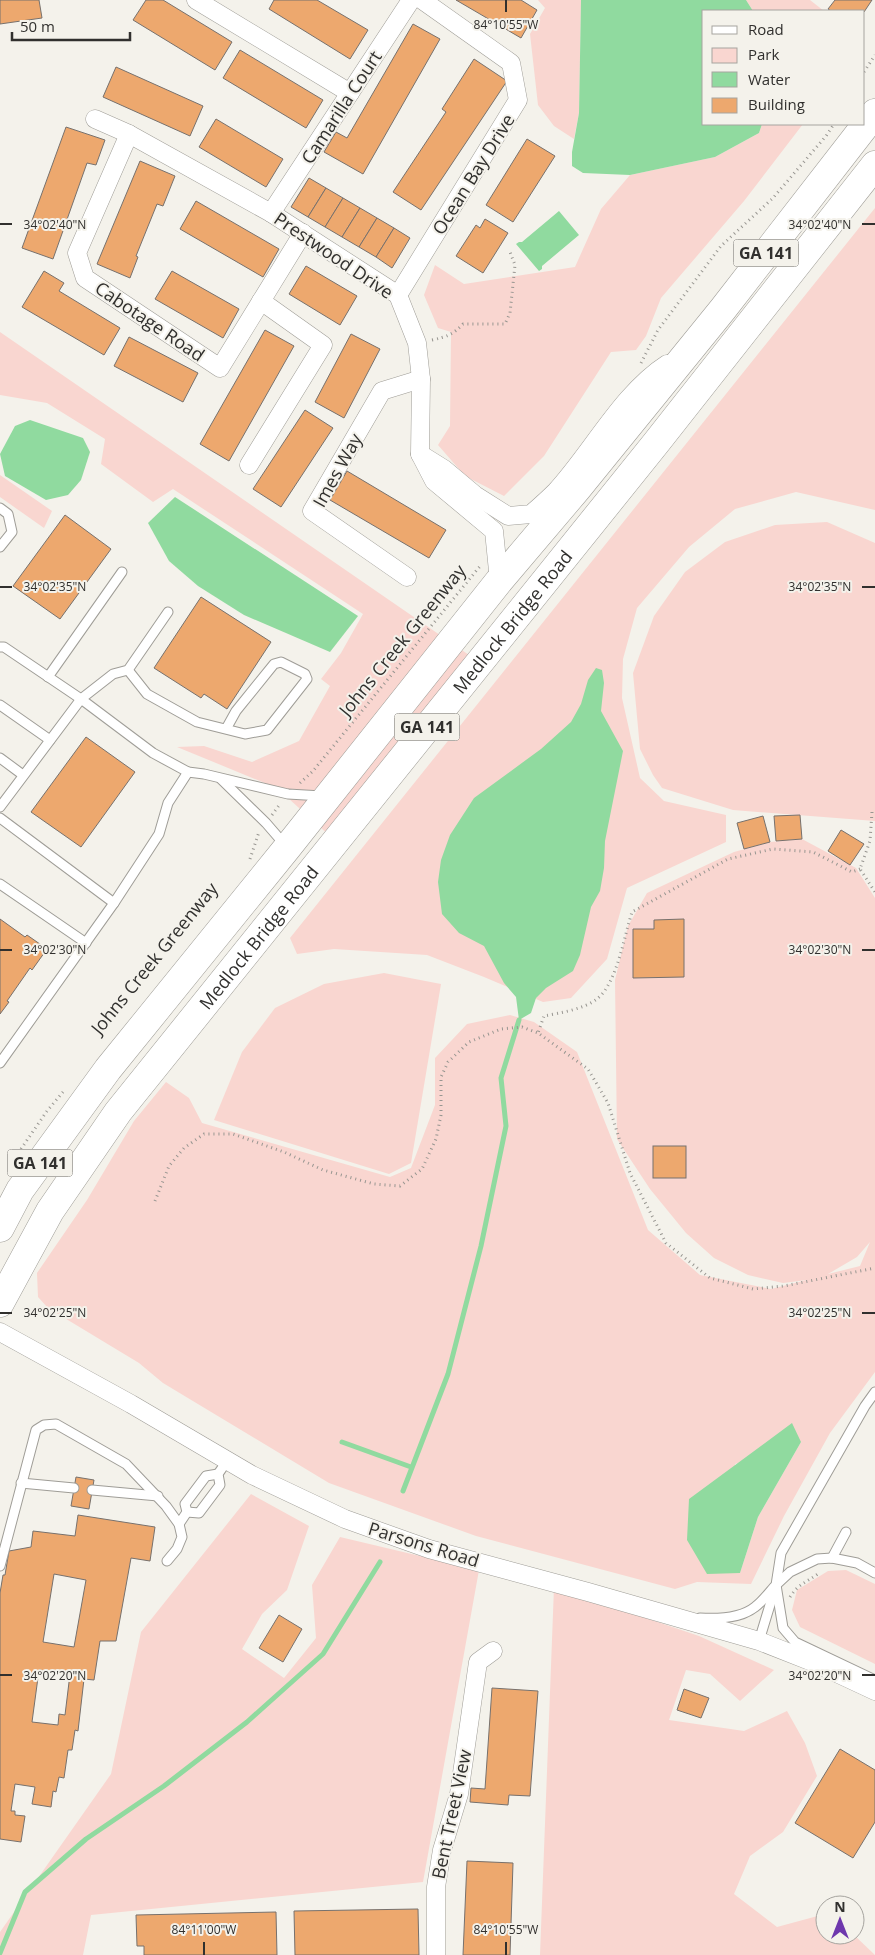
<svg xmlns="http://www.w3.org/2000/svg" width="875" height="1955" font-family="'Open Sans',sans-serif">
	<rect width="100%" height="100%" fill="#f4f2eb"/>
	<g fill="#f9d6d0" fill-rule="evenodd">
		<polygon points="538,0 581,0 579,113 574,139 554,126 538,105 530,34 545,8"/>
		<polygon points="746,0 810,0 824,11 753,11"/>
		<polygon points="762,124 803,124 744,201 661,298 646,336 636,350 611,352 544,456 504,496 465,476 438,445 450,426 451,332 438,328 424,295 435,265 464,284 575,267 601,209 630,175 715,157 759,133"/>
		<polygon points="875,208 875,510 796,492 735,509 689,547 637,608 623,659 622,698 640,778 664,801 726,815 726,842 627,888 607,959 571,998 543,1002 484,977 427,955 334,949 297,954 290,938"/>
		<polygon points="0,332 469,655 331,837 277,788 177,747 204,746 252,762 299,741 330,686 321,679 341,653 363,614 173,489 153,502 101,464 105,439 47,403 0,395"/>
		<polygon points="0,475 52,511 44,528 0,497"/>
		<polygon points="827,522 875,543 875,821 733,810 662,788 653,775 640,749 633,673 654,616 685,572 725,542 775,525"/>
		<path d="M802,839L856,868L875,898V1372L830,1433L784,1516L751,1584L697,1582L675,1589L476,1536L329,1483L163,1383L139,1363L48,1308L38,1297L37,1273L87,1200L134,1121L166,1082L189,1098L202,1123L390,1177L411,1168L435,1105V1058L467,1024L510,1015L534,1022L577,1052L648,1230L700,1275L771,1289L807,1280L783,1283L748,1275L714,1258L686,1233L650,1189L617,1139L615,980L628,926L647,893L734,852L770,842ZM870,1242L860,1266L828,1274L857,1257ZM801,1442L758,1517L740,1573L735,1464Z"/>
		<polygon points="384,973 441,984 411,1163 389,1174 214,1120 242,1052 275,1008 324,984"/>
		<polygon points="251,1494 309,1526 287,1590 262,1614 242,1649 284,1678 316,1638 312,1585 340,1537 479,1570 423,1882 91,1915 83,1955 0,1955 0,1932 111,1774 141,1632"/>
		<polygon points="846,1570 875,1584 875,1664 800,1627 792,1610 797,1590 828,1571"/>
		<polygon points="554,1587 699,1636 774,1670 740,1701 710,1674 686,1670 669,1720 744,1731 787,1711 805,1743 817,1776 783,1832 750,1856 734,1894 777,1927 825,1914 825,1935 854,1935 875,1955 540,1955"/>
	</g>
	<g fill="#90da9f">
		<polygon points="581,0 746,0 753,11 704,11 704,124 762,124 759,133 715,157 630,175 583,173 572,166 572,152 579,113"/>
		<polygon points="559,211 579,235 542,266 542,269 539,271 516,244 519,242 522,242"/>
		<polygon points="30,420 83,438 90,452 81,480 68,495 46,500 5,476 0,454 15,426"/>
		<polygon points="175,497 358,616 330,652 244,615 198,586 169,561 148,523"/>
		<polygon points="596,668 602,670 604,683 601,711 623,751 605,841 604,868 600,891 591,907 580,955 573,971 546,988 536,998 531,1013 519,1020 516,997 504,983 484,946 459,933 442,914 438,882 441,860 450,835 474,798 541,749 571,722 581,704 588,680"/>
		<polygon points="792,1423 801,1442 758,1517 740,1573 707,1574 687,1540 689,1499"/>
	</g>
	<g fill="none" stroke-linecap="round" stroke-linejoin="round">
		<g stroke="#90da9f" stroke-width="5">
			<polyline points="342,1442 411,1467"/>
			<polyline points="403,1491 448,1374 481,1246 506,1126 501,1078 519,1020"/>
			<polyline points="0,1953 25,1892 86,1839 164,1786 247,1722 323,1654 380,1562"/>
		</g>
	</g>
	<g fill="#eda86e" stroke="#77716d" fill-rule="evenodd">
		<polygon points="0,0 39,0 42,18 0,24"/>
		<polygon points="146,0 163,0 232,42 215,70 133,20"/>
		<polygon points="274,0 317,0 368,30 350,59 269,9"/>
		<polygon points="456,0 521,0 537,10 521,38"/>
		<polygon points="835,0 872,0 864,12 831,11 828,9"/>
		<polygon points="413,24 440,39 363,174 324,152 336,132 347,138"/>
		<polygon points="240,50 323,100 306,128 223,78"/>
		<polygon points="474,59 507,81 421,210 393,192 446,112 442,109"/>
		<polygon points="116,67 203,106 190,136 103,97"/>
		<polygon points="216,119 283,159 266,187 199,147"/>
		<polygon points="66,127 105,140 96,165 87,163 53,259 22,248"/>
		<polygon points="527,139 555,156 513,222 486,205"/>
		<polygon points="140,161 175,176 163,206 157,204 136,256 138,257 130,278 97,264"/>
		<polygon points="309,178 326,188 308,217 291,207"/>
		<polygon points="326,188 343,198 325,227 308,217"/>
		<polygon points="343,198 360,208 342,237 325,227"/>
		<polygon points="196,201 279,249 263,277 180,229"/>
		<polygon points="360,208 377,218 359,247 342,237"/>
		<polygon points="377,218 394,228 376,257 359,247"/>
		<polygon points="485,219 508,233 483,273 456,256 476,225 480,228"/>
		<polygon points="394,228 410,238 392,268 376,257"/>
		<polygon points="306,266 357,296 340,325 289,294"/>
		<polygon points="44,271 64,283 59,291 120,328 104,355 22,307"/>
		<polygon points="172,271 239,309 223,338 155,299"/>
		<polygon points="265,330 294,346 229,461 200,444"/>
		<polygon points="351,334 380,349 344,418 315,402"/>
		<polygon points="129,337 198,373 183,402 114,366"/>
		<polygon points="305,410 333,428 281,507 253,489"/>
		<polygon points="347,471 446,530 429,558 330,500"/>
		<polygon points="65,515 111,549 60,619 13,586"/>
		<polygon points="201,597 271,642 227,709 204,694 201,698 154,668"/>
		<polygon points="86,737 135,772 81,847 31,812"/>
		<polygon points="800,815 802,839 776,841 774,816"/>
		<polygon points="763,816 770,842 744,849 737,823"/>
		<polygon points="841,830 864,844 850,865 828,851"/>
		<polygon points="0,919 25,937 27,935 47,949 32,970 30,968 7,1001 9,1002 0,1014"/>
		<polygon points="684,919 684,977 633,978 633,929 654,929 654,920"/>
		<rect x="653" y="1146" width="33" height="32"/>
		<polygon points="76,1477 94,1480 89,1509 71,1506"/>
		<path d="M78,1515L155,1527L150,1561L131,1558L116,1641H100L94,1680L84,1679L78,1731L75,1730L72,1750H68L64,1778L59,1777L56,1792L53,1791L51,1807L32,1804L35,1787L15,1784L11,1811H15V1815L25,1816L21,1842L0,1839V1593L3,1575H5L9,1551L31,1547L33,1531L75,1536ZM54,1574L86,1580L74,1647L43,1642ZM39,1670L70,1674L65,1715L59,1714L58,1725L32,1722Z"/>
		<polygon points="279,1615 302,1629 283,1662 259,1648"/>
		<polygon points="492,1688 538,1691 530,1796 509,1795 508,1805 470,1802 471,1788 485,1789"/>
		<polygon points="684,1689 709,1698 701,1718 677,1710"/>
		<polygon points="840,1749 875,1770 875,1822 853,1858 795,1823"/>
		<polygon points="467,1861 513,1863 510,1955 463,1955"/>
		<polygon points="418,1909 419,1955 295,1955 294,1911"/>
		<polygon points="276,1912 277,1955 144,1955 144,1946 137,1946 136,1915"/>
	</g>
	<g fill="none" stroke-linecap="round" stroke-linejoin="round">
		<g stroke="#9f9d97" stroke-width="11">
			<g id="lane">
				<polyline points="0,508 8,514 12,532 0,547"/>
				<polyline points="0,647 4,647 81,699 153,753 188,772 168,803 159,834 114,903 0,1063"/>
				<polyline points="128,670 147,694 197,722 245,734 267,730 307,679 305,674 281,662 274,664 236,711 226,729"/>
				<polyline points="48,677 122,572"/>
				<polyline points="0,705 50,740"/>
				<polyline points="0,758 23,775"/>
				<polyline points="188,772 204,774 288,794 322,796"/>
				<polyline points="221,779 266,823 285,845"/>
				<polyline points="0,807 81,699 113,674 128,670 168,612"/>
				<polyline points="0,818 114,903"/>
				<polyline points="0,884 86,943"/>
				<polyline points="875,1392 865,1406 781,1553 776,1585 783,1628 795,1642 875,1680"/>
				<polyline points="21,1483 74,1488"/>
				<polyline points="92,1490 158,1496"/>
				<polyline points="187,1512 199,1513 220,1485 218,1474 227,1461"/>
				<polyline points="179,1524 187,1512 185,1504 206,1476 218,1474"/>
				<polyline points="832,1558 846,1532"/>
				<polyline points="0,1566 36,1430 44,1425 56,1424 126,1464 166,1506 179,1524 182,1537 177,1549 167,1561"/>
				<path d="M700,1618C717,1619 740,1619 755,1607C762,1602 768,1594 774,1587"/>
				<polyline points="759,1641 776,1585 790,1572 817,1559 832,1558 857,1563 875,1573"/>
			</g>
		</g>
		<g stroke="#9f9d97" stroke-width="19">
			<g id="street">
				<polyline points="196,0 350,93"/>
				<polyline points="95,119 129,134 271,213 398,295 417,343 421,379 420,454 434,481 494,531 499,581"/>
				<polyline points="129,134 77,253 85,278 220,368 303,233"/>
				<polyline points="271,213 411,0"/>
				<polyline points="398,295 518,100 511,63 422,0"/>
				<path d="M420,454L444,469L475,495L508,516L531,514C539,507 548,499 556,491C592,452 622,393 667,364"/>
				<polyline points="249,465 323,345 261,301"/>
				<polyline points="407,577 312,511 382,391 421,379"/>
				<polyline points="0,1332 131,1404 252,1475 345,1519 429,1549 588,1592 759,1641 815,1663 875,1691"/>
				<polyline points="436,1955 436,1887 442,1850 459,1794 478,1662 493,1651"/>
			</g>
		</g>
		<g stroke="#9f9d97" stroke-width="29">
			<g id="highway">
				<polyline points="0,1228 20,1190 108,1069 287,848 499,581 577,489 723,309 875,113"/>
				<path id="s1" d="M0,1303L50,1211L118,1112L656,443L875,165"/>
			</g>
		</g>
		<g stroke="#989691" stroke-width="3" stroke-dasharray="1 4" stroke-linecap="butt">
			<polyline points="864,72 875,55"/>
			<path d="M432,340C446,337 454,334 463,324H505L510,313L515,265L510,252"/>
			<polyline points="641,363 658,330 721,246 773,198 826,136 834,124"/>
			<polyline points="300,783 313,771 481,565"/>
			<polyline points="872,812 870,841 860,869 875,892"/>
			<polyline points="272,815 280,804"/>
			<polyline points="250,859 259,832"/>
			<path d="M860,869L852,872L813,852L773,849L728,859L632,912C624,937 617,983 597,999C584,1009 560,1013 544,1016L538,1033L588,1069L608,1103L630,1173L666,1243L710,1278L753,1289L784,1286L875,1268"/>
			<polyline points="21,1149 47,1111 63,1092"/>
			<polyline points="155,1201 169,1166 184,1148 204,1134 233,1134 284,1152 323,1170 374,1184 400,1186 422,1169 436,1139 441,1115 441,1077 448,1062 469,1042 501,1029 522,1027 538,1033"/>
			<path d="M790,1597C799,1583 806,1583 819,1573"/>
		</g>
		<use href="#lane" stroke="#fff" stroke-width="9"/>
		<use href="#street" stroke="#fff" stroke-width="18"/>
		<use href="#highway" stroke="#fff" stroke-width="28"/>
	</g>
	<path fill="none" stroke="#31302e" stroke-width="2" d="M506,0V12M0,224H12M862,224H875M0,587H12M862,587H875M0,950H12M862,950H875M0,1313H12M862,1313H875M0,1675H12M862,1675H875M204,1942V1955M506,1942V1955"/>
	<g text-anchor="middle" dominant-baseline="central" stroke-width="4" stroke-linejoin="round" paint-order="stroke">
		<g fill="#f4f2eb" stroke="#6c6a67" stroke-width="1">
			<rect x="733.5" y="239.5" width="65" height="27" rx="4"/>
			<rect x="394.5" y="713.5" width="65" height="27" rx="4"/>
			<rect x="7.5" y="1149.5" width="65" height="27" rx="4"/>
		</g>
		<g font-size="16" font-weight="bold" fill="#31302e">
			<text x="766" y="253">GA 141</text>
			<text x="427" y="727">GA 141</text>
			<text x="40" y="1163">GA 141</text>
		</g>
		<g font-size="18" fill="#31302e" stroke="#f4f2eb">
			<text transform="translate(341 107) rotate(-57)">Camarilla Court</text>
			<text transform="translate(473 174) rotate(-58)">Ocean Bay Drive</text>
			<text transform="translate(334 255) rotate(34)">Prestwood Drive</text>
			<text transform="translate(150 321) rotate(34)">Cabotage Road</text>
			<text transform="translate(337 470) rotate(-61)">Imes Way</text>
			<text stroke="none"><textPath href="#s1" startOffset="854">Medlock Bridge Road</textPath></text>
			<text transform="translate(402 640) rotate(-51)">Johns Creek Greenway</text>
			<text stroke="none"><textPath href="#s1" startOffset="449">Medlock Bridge Road</textPath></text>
			<text transform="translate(154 958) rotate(-51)">Johns Creek Greenway</text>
			<text transform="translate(424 1544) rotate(17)">Parsons Road</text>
			<text transform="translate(451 1814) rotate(-78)">Bent Treet View</text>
		</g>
	</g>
	<g font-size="12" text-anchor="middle" fill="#31302e" stroke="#f4f2eb" stroke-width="4" stroke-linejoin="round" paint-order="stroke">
		<text x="506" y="29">84°10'55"W</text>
		<text x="55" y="229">34°02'40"N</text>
		<text x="820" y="229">34°02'40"N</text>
		<text x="55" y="591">34°02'35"N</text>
		<text x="820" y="591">34°02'35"N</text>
		<text x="55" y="954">34°02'30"N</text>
		<text x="820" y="954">34°02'30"N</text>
		<text x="55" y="1317">34°02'25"N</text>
		<text x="820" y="1317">34°02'25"N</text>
		<text x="55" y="1680">34°02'20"N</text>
		<text x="820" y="1680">34°02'20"N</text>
		<text x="204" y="1934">84°11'00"W</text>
		<text x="506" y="1934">84°10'55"W</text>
	</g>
	<rect x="702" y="10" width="162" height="115" fill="#f4f2eb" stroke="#a6a49f"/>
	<rect x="712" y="26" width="25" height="8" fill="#ffffff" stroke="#a6a49f"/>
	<text x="748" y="35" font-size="15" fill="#31302e">Road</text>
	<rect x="712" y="48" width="25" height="15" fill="#f9d6d0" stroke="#a6a49f"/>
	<text x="748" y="60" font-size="15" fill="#31302e">Park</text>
	<rect x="712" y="72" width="25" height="15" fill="#90da9f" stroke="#a6a49f"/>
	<text x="748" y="85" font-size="15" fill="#31302e">Water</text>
	<rect x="712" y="98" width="25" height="15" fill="#eda86e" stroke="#a6a49f"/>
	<text x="748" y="110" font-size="15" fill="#31302e">Building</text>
	<g transform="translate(840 1920)"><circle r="24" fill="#f4f2eb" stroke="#a6a49f"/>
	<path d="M0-4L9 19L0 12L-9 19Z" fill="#6e37ad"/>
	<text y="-8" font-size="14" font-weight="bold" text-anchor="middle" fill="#31302e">N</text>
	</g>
	<path d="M12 32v8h118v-8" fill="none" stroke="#31302e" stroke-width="2.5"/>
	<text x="20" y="32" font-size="15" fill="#31302e" stroke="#f4f2eb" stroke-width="4" paint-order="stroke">50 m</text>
</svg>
